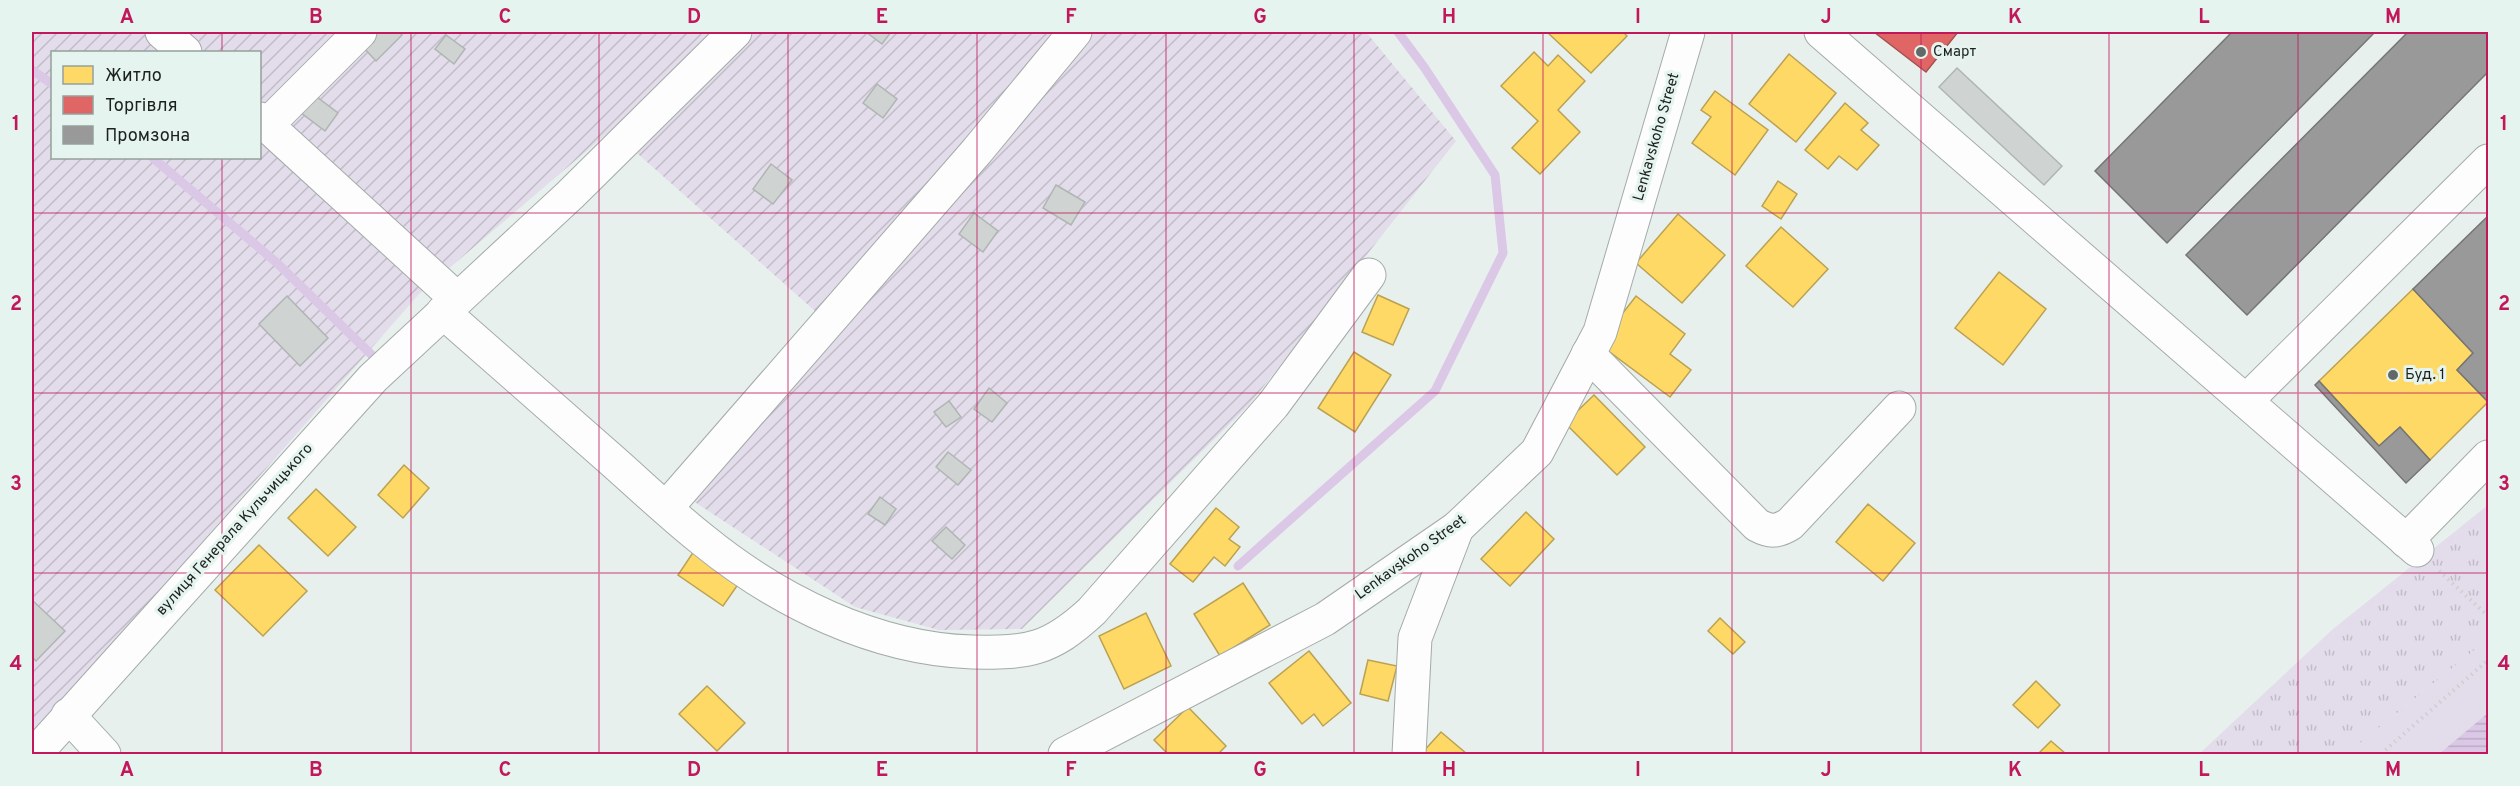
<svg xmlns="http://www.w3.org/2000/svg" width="2520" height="786" font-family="Overpass,sans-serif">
	<defs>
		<pattern id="grass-tufts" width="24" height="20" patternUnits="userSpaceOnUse" patternTransform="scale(1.5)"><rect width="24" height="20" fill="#e3dcea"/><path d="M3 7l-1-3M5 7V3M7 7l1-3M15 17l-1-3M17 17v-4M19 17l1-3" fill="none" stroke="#c2bcc8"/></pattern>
		<pattern id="garden-furrows" width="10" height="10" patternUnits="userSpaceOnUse" patternTransform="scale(1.5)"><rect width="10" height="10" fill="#e3dcea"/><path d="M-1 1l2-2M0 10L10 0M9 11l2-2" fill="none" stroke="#c2bcc8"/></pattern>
		<pattern id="water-rules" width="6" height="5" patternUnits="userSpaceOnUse" patternTransform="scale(1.5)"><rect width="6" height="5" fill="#dbc8e6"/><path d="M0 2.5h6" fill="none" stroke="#bbacc5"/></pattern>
	</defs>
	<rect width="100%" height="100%" fill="#e8f0ee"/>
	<polygon fill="url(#grass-tufts)" points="2488,505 2488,639 2347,754 2199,754 2333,629"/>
	<polygon fill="#e3dcea" points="2488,639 2488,754 2347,754"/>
	<path fill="url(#garden-furrows)" fill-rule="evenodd" d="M32,32H1366L1456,141L1249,405L1022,629L939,630L855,607L684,495L815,311L611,130L419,294L32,736ZM52,52H260V158H52Z"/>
	<polygon fill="url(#water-rules)" points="2488,713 2488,754 2439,754"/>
	<g fill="#ffd966" stroke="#bba251" stroke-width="1.5">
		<polygon points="1550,32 1623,32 1627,36 1591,73 1548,33"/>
		<polygon points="1534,52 1548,66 1558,55 1585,81 1558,110 1580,132 1540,174 1512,148 1538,121 1501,86"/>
		<polygon points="1789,54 1836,93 1796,142 1749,104"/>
		<polygon points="1715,91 1768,130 1735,175 1692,143 1711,117 1701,110"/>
		<polygon points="1845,103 1868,123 1861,130 1879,145 1857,170 1839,156 1828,169 1805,150"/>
		<polygon points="1778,181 1797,194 1781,219 1762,206"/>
		<polygon points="1678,214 1725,255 1682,303 1636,263"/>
		<polygon points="1781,227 1828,269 1793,307 1746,266"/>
		<polygon points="1999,272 2046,309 2003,365 1955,328"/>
		<polygon points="2413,289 2473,353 2457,370 2488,402 2430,460 2400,427 2379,446 2319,381"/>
		<polygon points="1378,295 1409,309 1393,345 1362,332"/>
		<polygon points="1636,296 1685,334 1670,354 1691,370 1670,397 1599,344"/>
		<polygon points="1354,352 1391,375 1355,432 1318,408"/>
		<polygon points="1594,395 1645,447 1617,475 1565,423"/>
		<polygon points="404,465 429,488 403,518 378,495"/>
		<polygon points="316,489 356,527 328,556 288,518"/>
		<polygon points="1868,504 1915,543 1883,581 1836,542"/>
		<polygon points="1216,508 1239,527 1229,539 1240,547 1225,566 1214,557 1193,582 1170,564"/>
		<polygon points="1526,512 1554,539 1510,586 1481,559"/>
		<polygon points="259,545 307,591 263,636 215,590"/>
		<polygon points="694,551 739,583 723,606 678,575"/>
		<polygon points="1243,583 1270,625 1220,656 1194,614"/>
		<polygon points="1146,613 1171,666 1124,689 1099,636"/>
		<polygon points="1720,618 1745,642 1733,654 1708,631"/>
		<polygon points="1309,651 1351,703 1323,726 1314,714 1302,724 1269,683"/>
		<polygon points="1368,660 1397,666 1388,701 1360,694"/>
		<polygon points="2036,681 2060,705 2038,728 2013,705"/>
		<polygon points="707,686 745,723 717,751 679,714"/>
		<polygon points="1188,707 1226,746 1218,754 1168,754 1154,740"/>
		<polygon points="1441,732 1467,754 1421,754"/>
		<polygon points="2051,741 2066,754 2038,754"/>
	</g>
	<polygon fill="#e06666" stroke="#a55151" stroke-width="1.5" points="1874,32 1958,32 1926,72"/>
	<g fill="#999" stroke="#747574" stroke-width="1.5">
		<polygon points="2232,32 2375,32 2167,243 2095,171"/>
		<polygon points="2408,32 2488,32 2488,72 2247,315 2186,255"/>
		<polygon points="2488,216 2488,402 2457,370 2473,353 2413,289"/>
		<polygon points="2319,381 2379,446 2400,427 2430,460 2406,483 2315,385"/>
	</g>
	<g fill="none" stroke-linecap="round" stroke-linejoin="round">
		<g stroke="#dbc8e6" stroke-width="9">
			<polyline points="32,70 52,84"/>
			<polyline points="153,158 277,263 378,361"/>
			<polyline points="1238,566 1435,391 1503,253 1495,175 1424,67 1398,32"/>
		</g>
	</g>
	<g fill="#cfd4d3" stroke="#afb5b3" stroke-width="1.5">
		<polygon points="375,32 399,32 402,35 376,61 361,45"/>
		<polygon points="866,32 891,32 882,44"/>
		<polygon points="446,35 465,49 454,64 435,49"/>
		<polygon points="1957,68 2062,166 2044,185 1939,87"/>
		<polygon points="877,84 897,99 883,118 863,103"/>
		<polygon points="309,91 338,113 325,131 296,109"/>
		<polygon points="771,164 792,180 773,204 753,189"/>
		<polygon points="1056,185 1085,202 1071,225 1043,208"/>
		<polygon points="974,213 998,231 983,252 959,234"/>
		<polygon points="287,296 328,338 300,366 259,324"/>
		<polygon points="989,388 1007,403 992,422 974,409"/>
		<polygon points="949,401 961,417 946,427 934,412"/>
		<polygon points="948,452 971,470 958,485 936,467"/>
		<polygon points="880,497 896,509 885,525 868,514"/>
		<polygon points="946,527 965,545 952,559 932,541"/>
		<polygon points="32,600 65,631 36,661 32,657"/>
	</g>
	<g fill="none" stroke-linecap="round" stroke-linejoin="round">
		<g stroke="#a4aba9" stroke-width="35">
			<g id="minor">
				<polyline points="162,32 185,52"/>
				<polyline points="1821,32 2417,550"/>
				<polyline points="260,119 457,299"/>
				<polyline points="267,125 360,32"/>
				<path d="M443,312C498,360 553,408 607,456C639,484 670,514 703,540C778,601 875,649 972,652C1029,653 1050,650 1092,611L1273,405L1369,275"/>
				<path d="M1588,354L1757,525C1770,532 1777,532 1790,524L1899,408"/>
				<polyline points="2246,401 2488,161"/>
				<polyline points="666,508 977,151 1075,32"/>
				<polyline points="2406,541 2488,457"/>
				<polyline points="68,715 104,754"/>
				<polyline points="35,754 373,378 570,195 735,32"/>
				<polyline points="1065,754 1325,619 1457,528 1537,452 1600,332 1688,32"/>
				<polyline points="1409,754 1415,638 1457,528"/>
			</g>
		</g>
		<g stroke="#cdcfce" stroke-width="4" stroke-dasharray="1.5 4.5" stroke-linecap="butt">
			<polyline points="2439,571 2488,616"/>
			<polyline points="2381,754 2488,660"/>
		</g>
		<use href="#minor" stroke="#fcfdfc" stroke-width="33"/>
	</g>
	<path fill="none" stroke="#c2185b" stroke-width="1.5" stroke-opacity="0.55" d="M222,32V52M411,32V754M599,32V754M788,32V754M977,32V754M1166,32V754M1354,32V754M1543,32V754M1732,32V754M1921,32V754M2109,32V754M2298,32V754M222,158V754M32,213H2488M32,393H2488M32,573H2488"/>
	<g fill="#636967" stroke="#e5f4ef" stroke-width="2">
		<circle cx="1921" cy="52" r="6"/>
		<circle cx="2393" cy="375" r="6"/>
	</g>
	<g text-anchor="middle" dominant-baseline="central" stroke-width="6" stroke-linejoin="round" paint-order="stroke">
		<g font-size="15" fill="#1c211f" stroke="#e5f4ef" text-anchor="start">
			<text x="1933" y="52">Смарт</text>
			<text x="2405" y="375">Буд. 1</text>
		</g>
		<g font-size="15" fill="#1c211f" stroke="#e5f4ef">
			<text transform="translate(1657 137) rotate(-74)">Lenkavskoho Street</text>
			<text transform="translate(235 530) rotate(-48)">вулиця Генерала Кульчицького</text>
			<text transform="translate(1411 558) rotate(-36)">Lenkavskoho Street</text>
		</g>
	</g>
	<rect width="2520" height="786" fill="none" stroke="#e5f4ef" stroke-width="66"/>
	<rect x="51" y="51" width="210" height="108" fill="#e5f4ef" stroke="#95a09c" stroke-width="1.5"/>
	<rect x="63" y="66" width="30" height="18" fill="#ffd966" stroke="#95a09c" stroke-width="1.5"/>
	<text x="105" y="81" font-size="18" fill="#1c211f">Житло</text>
	<rect x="63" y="96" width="30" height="18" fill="#e06666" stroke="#95a09c" stroke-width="1.5"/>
	<text x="105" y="111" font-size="18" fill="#1c211f">Торгівля</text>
	<rect x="63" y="126" width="30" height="18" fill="#999999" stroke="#95a09c" stroke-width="1.5"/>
	<text x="105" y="141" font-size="18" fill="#1c211f">Промзона</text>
	<rect x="33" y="33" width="2454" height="720" fill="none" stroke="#c2185b" stroke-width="2"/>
	<g font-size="20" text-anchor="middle" font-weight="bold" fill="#c2185b">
		<text x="127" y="23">A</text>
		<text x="316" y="23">B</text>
		<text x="505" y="23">C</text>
		<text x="694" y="23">D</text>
		<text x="882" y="23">E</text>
		<text x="1071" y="23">F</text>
		<text x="1260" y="23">G</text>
		<text x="1449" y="23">H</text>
		<text x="1638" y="23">I</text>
		<text x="1826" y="23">J</text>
		<text x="2015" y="23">K</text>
		<text x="2204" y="23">L</text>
		<text x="2393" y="23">M</text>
		<text x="16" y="130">1</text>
		<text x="2504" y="130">1</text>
		<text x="16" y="310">2</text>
		<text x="2504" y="310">2</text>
		<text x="16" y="490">3</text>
		<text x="2504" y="490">3</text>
		<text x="16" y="670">4</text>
		<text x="2504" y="670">4</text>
		<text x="127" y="776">A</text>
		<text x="316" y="776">B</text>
		<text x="505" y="776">C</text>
		<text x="694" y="776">D</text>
		<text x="882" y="776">E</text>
		<text x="1071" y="776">F</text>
		<text x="1260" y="776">G</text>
		<text x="1449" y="776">H</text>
		<text x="1638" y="776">I</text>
		<text x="1826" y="776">J</text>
		<text x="2015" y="776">K</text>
		<text x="2204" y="776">L</text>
		<text x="2393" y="776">M</text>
	</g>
</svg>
